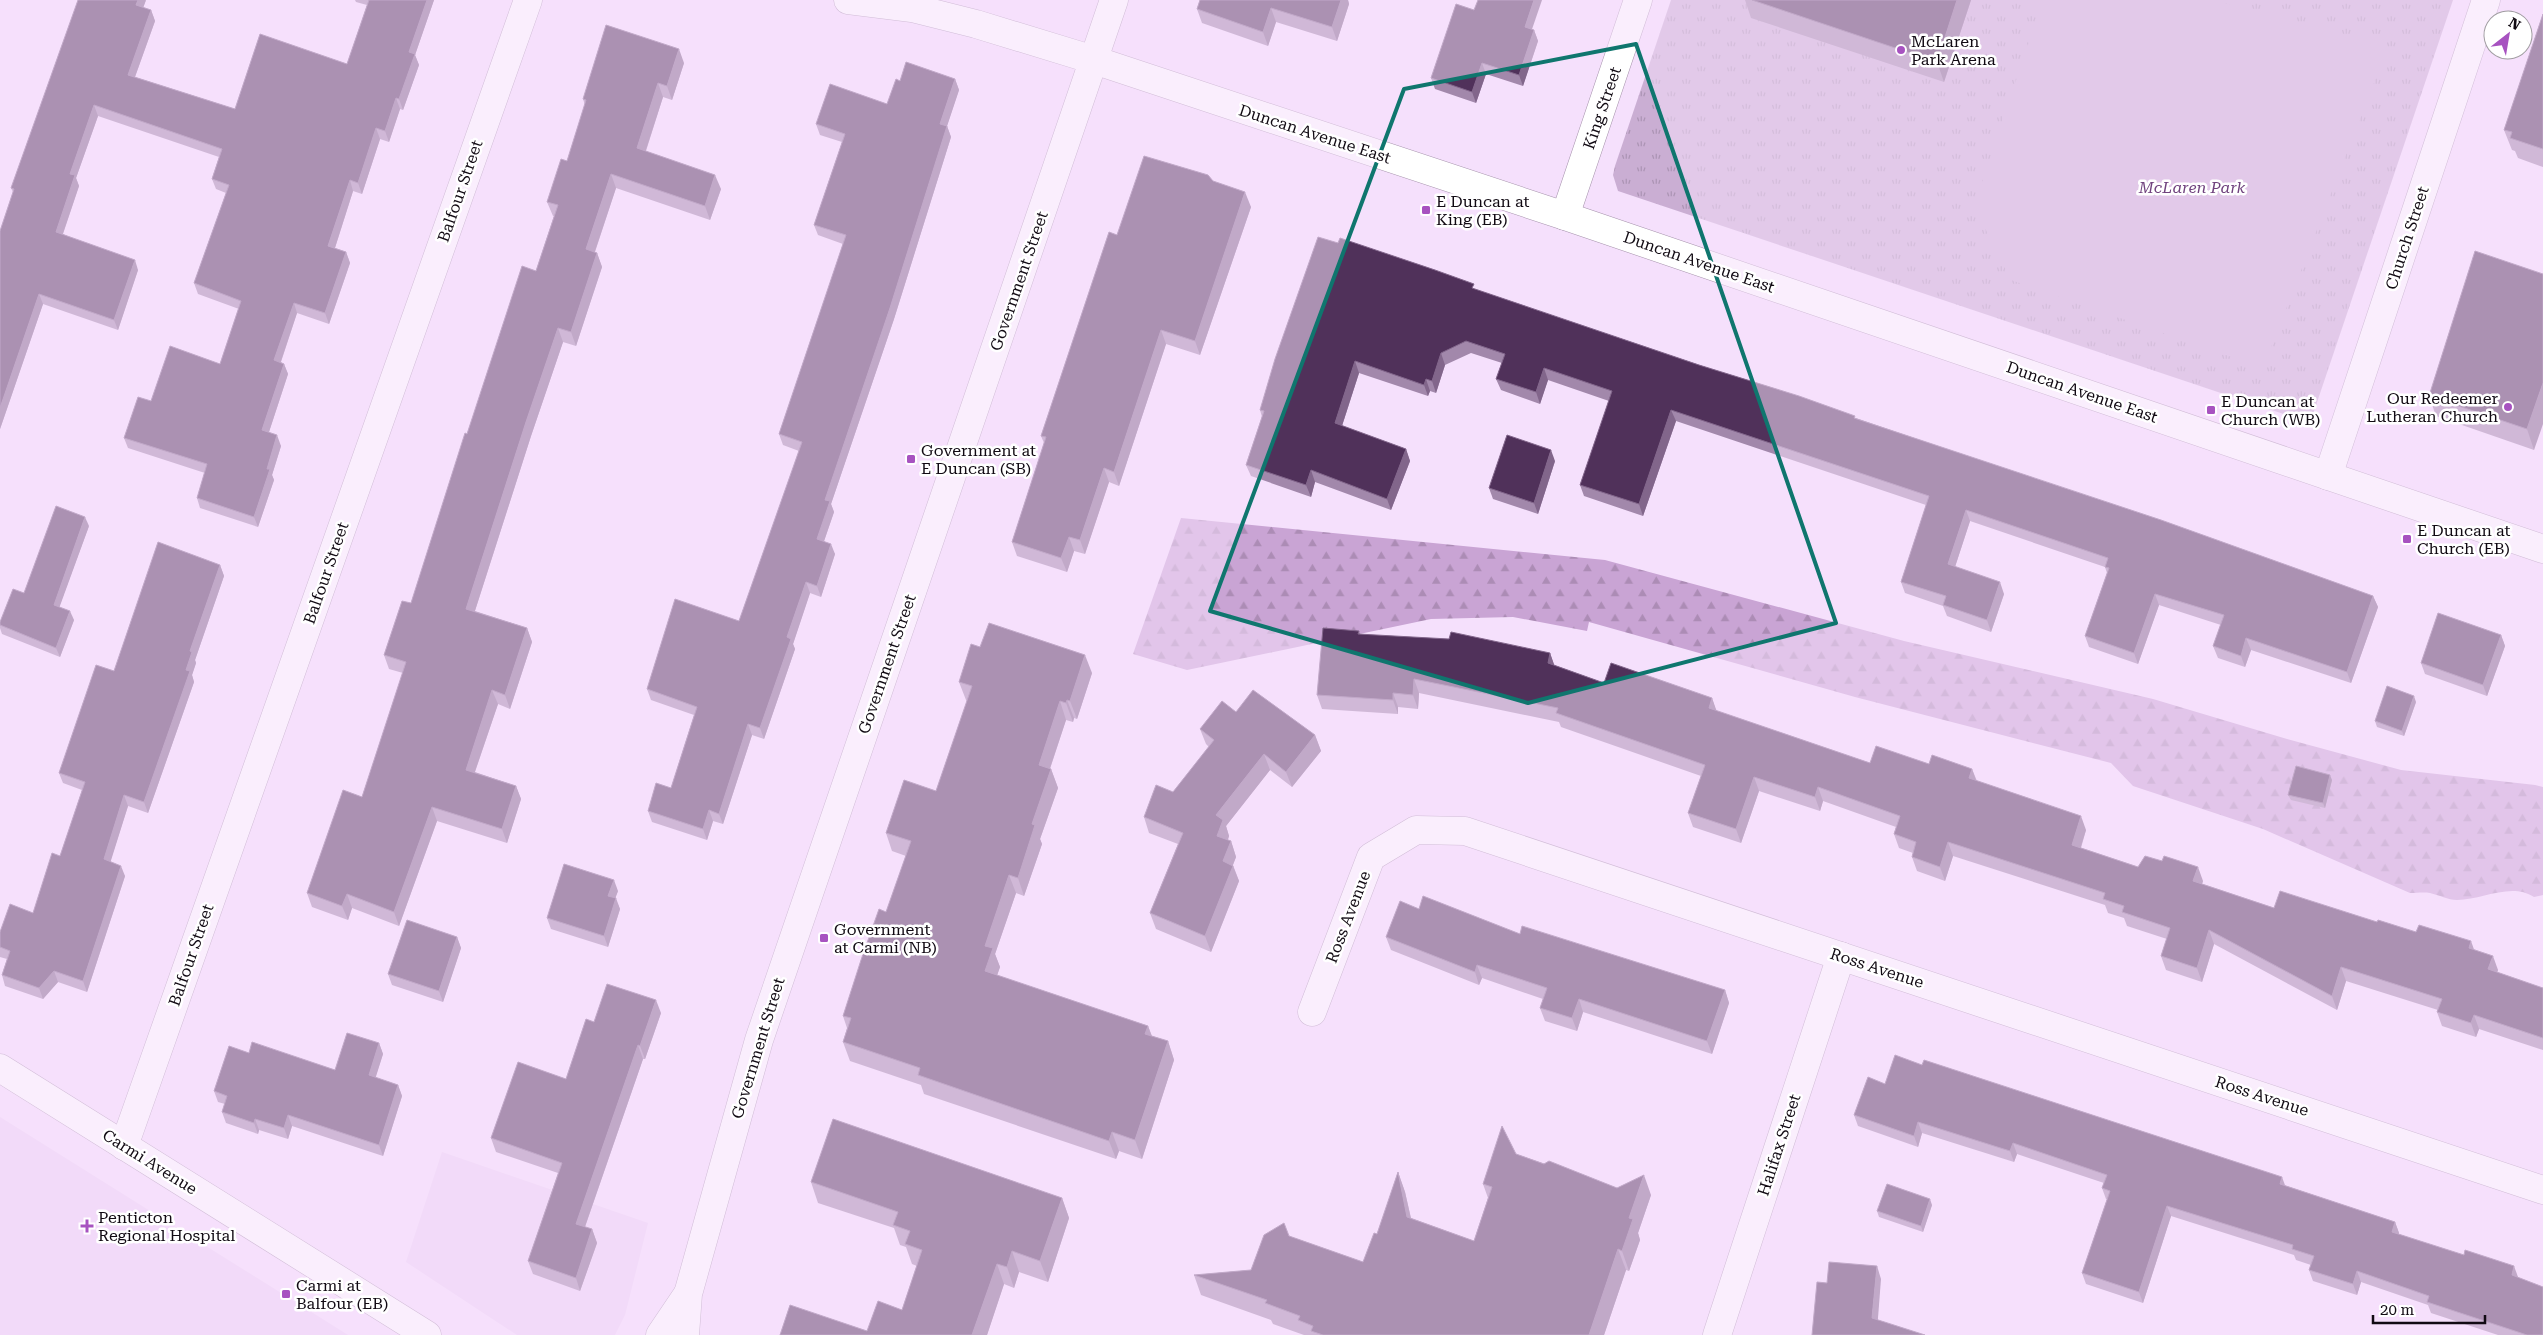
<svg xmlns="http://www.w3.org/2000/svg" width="2543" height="1335" font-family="'Roboto Serif',serif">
	<defs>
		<pattern id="forest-firs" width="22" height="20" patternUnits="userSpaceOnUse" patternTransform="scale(1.25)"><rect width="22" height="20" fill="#c9a4d4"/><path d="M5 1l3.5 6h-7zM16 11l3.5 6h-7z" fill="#ac8cb5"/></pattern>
		<pattern id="park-tufts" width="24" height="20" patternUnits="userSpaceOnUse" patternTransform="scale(1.25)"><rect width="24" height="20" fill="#caaed3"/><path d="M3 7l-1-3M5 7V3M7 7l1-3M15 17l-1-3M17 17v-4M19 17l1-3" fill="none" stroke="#ac94b4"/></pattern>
	</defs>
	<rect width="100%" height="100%" fill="#f5e0fc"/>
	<g fill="#edd3f5">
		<polygon points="0,1117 348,1335 0,1335"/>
		<polygon points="442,1152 648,1223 625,1315 615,1335 517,1335 406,1262"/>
	</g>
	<path fill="url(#forest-firs)" d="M1181,518L1605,560L1904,641L2153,699L2287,739L2401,770L2535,785L2543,787V895L2534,897C2511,882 2482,900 2457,900C2448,900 2439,895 2430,893C2424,892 2416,893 2410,893L2263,829L2133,786L2111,763L1855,697L1589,622L1587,631L1513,617L1431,619L1187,670L1133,654Z"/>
	<polygon fill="url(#park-tufts)" points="1671,0 2453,0 2310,423 1618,191 1613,175 1615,166"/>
	<polygon fill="#caaed3" points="2043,0 2212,0 2388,47 2263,368 2011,280 1974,206"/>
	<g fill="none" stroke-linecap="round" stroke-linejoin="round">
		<g stroke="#a693ac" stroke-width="29">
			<g id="minor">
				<polyline points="1094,60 1565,216 2543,549"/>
				<polyline points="1565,216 1638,0"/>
				<polyline points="2328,476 2486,0"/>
				<polyline points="1312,1012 1371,857 1416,830 1465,831 2543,1190"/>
				<polyline points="0,1068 427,1335"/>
				<polyline points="124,1146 528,0"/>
				<polyline points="1717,1335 1841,956"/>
			</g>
		</g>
		<g stroke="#a693ac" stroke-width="29">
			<g id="tertiary">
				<polyline points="848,0 912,8 976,24 1094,60"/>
				<polyline points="660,1335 687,1295"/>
				<polyline points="685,1335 688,1294 759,1040 1114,0"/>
			</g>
		</g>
		<use href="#minor" stroke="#fff" stroke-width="28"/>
		<use href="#tertiary" stroke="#fff" stroke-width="28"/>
	</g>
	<g fill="#a288ab">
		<polygon points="146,0 143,8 151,10 155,21 135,77 235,109 347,64 367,5 356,2 355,0 434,0 415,55 419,65 403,110 400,109 389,142 380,139 362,194 353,191 335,248 346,252 350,263 329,324 297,313 281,362 284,364 288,374 269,432 281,446 272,475 274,480 258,527 200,508 197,498 205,473 128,448 124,438 151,401 220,364 239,309 198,294 194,283 226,193 216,189 212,179 219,157 98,116 76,178 79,186 63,234 138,270 118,330 43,304 0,429 13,192 11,188"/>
		<polygon points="1200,0 1348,0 1349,4 1337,41 1276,22 1268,46 1202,23 1197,9"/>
		<polygon points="1745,0 1971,0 1944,82 1751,18"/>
		<polygon points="2543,14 2543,167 2518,158 2515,151 2512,150 2504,130"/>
		<polygon points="1532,30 1534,30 1538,41 1523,86 1486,74 1476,103 1435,89 1431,78"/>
		<polygon points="684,63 672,100 663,97 646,151 721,189 710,220 616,188 595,252 597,253 602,267 586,315 576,346 563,342 531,436 475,611 527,628 532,642 510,709 498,704 475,772 516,786 521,799 507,843 437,821 399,926 352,908 348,920 312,907 307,893 362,797 403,673 389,669 384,655 411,603 467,434 536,271 554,216 553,216 547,202 567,161 585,105 583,99"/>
		<polygon points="955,79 959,90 947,126 951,137 894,319 831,504 834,512 824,541 835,554 821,597 810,593 793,644 795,649 764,739 752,735 723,824 713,821 707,840 652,822 648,811 671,788 694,715 651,700 647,689 739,621 799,451 783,445 779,434 843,244 818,235 814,225 842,142 820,135 816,124 887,104 900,81"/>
		<polygon points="1213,181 1251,207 1200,355 1166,344 1119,486 1109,482 1085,554 1074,551 1067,572 1017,556 1012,542 1044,443 1041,436 1117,235"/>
		<polygon points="1338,243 1856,418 2373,596 2378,607 2351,683 2251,650 2245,667 2218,658 2213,646 2221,625 2159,605 2138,664 2089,647 2085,636 2107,573 2105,567 1970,521 1955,567 2004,594 1991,632 1947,616 1943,606 1905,593 1901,582 1926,505 1676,421 1643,516 1584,496 1580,485 1609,401 1548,380 1540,404 1501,390 1496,379 1502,363 1471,353 1445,365 1436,393 1430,391 1428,396 1359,373 1342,426 1406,449 1410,461 1391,510 1315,482 1311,497 1251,476 1246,465 1262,417 1260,410"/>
		<polygon points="2543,274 2534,450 2436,416 2429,396"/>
		<polygon points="1555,461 1538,514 1493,499 1489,488"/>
		<polygon points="89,526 59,607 74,620 60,657 2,634 0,628 0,622 24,593"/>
		<polygon points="220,565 224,576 195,660 196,663 192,675 194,682 148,813 128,806 110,862 125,876 87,992 58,982 43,999 5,986 2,975 7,959 0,957 0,932 33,913 60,856 82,790 63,783 59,773 114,671"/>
		<polygon points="1359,631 1360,634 1550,653 1554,665 1604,683 1712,698 1716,711 1870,763 1929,764 1972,769 1977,781 2086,830 2081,848 2138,867 2203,881 2202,884 2274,908 2377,922 2474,950 2498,970 2497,972 2543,988 2543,1050 2479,1029 2476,1037 2442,1026 2437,1012 2438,1010 2346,981 2337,1010 2214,944 2202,982 2166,970 2161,956 2167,939 2127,926 2124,918 2108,913 2105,905 1953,856 1945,881 1917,871 1912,857 1913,853 1899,848 1894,834 1896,827 1823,801 1820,811 1759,791 1741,843 1693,827 1688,813 1701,776 1561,727 1559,722 1419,693 1418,709 1398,707 1398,714 1322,709 1317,695"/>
		<polygon points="2501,635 2505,646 2487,696 2425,674 2421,663"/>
		<polygon points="980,647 1092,673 1077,719 1074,718 1073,722 1066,720 1050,769 1051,769 1058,788 1040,839 1042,844 1024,896 1016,893 995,954 1000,967 997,975 1148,1026 1152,1036 1168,1041 1174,1060 1142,1159 1119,1151 1116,1159 924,1094 921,1085 850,1061 843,1042 847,1028 843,1016 886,912 906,856 892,851 886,833 936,791 967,701 966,700 959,682"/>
		<polygon points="2416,702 2404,736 2377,727 2375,721"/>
		<polygon points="1236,712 1315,735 1321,751 1292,787 1270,770 1226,826 1229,836 1228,840 1231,841 1236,857 1233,865 1239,881 1211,952 1156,929 1150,913 1178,844 1149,833 1144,817 1173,792 1209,747 1206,744 1200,729"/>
		<polygon points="2332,780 2325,808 2291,800 2288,795"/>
		<polygon points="618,891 615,898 620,909 608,947 551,929 547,918"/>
		<polygon points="1419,909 1520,934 1725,990 1729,1003 1712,1054 1583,1012 1577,1031 1545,1021 1540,1008 1543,999 1482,978 1479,985 1391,950 1386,937"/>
		<polygon points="457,937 461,948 443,1002 392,985 388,974"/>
		<polygon points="661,1013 645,1059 643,1059 585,1227 592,1229 597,1243 580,1291 533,1274 528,1261 558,1173 496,1152 491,1138 566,1079 594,1022"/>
		<polygon points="379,1043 383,1054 375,1078 398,1085 402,1096 383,1156 292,1126 288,1139 259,1130 258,1134 226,1123 222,1112 225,1104 218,1102 214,1091 249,1053 335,1070"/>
		<polygon points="1922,1065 2395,1222 2399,1233 2399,1234 2518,1277 2543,1335 2498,1335 2431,1313 2428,1305 2361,1282 2357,1295 2313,1281 2309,1270 2311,1265 2296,1260 2294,1255 2171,1216 2143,1303 2086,1284 2082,1273 2107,1199 2106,1199 2102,1188 2104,1183 2017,1154 2014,1162 1922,1133 1918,1147 1858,1126 1854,1115 1885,1084"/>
		<polygon points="1516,1154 1617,1188 1651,1195 1638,1233 1640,1240 1629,1271 1626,1270 1604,1335 1304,1335 1273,1324 1271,1320 1201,1295 1194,1275 1251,1270 1289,1236 1363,1262 1377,1234 1398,1172 1405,1192 1411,1218 1474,1241 1488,1198 1483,1184"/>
		<polygon points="811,1182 1062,1198 1069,1218 1048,1282 1019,1272 1014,1288 1004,1284 987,1335 780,1335 867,1331 902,1310 917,1266 912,1264 906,1247 900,1245 894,1228 818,1203"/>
		<polygon points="1932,1205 1923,1232 1879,1217 1877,1211"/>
	</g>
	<g fill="#82668b">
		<polygon points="138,0 146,0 140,16 136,5"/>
		<polygon points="427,0 434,0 415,55 419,65 403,110 399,99 409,52"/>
		<polygon points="1341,0 1348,0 1349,4 1337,41 1332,27"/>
		<polygon points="1534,0 1542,0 1529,38 1525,27"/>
		<polygon points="1957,0 1971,0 1944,82 1937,62"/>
		<polygon points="1271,8 1276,22 1268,46 1263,32"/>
		<polygon points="151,10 155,21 132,85 128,75"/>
		<polygon points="1534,30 1538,41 1523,86 1519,75"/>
		<polygon points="679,49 684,63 672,100 667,86"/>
		<polygon points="1482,63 1486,74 1476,103 1472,92"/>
		<polygon points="955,79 959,90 947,126 951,137 894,319 831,504 834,512 821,550 817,539 825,500 940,124"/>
		<polygon points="658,83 663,97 642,162 637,148"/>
		<polygon points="396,98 400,109 389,142 385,131"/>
		<polygon points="94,105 98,116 76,178 79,186 60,242 56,232 70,174"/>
		<polygon points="376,128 380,139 362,194 358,183"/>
		<polygon points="611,174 616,188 591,263 586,249"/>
		<polygon points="715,175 721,189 710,220 705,206"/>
		<polygon points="350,180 353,191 332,257 328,246"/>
		<polygon points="1245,192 1251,207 1200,355 1195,341"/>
		<polygon points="346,252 350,263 329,324 325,313"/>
		<polygon points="597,253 602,267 576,346 571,332"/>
		<polygon points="135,260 138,270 118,330 114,320"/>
		<polygon points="39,294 43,304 0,429 0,408"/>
		<polygon points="294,303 297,313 278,370 274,360"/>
		<polygon points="558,328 563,342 531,436 471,623 466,609 526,422"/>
		<polygon points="1161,330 1166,344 1119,486 1114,472"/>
		<polygon points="1441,353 1445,365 1436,393 1432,381"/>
		<polygon points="1355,361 1359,373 1339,435 1335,423"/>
		<polygon points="284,364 288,374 266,441 262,430"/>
		<polygon points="1544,368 1548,380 1540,404 1536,392"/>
		<polygon points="1426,379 1430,391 1428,396 1424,385"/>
		<polygon points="2543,383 2543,424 2534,450 2527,429"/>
		<polygon points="1671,410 1676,421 1643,516 1639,504"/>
		<polygon points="277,435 281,446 272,475 274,480 258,527 254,517 267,469"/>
		<polygon points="1406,449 1410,461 1391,510 1387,499"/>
		<polygon points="1551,450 1555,461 1538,514 1534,503"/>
		<polygon points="1104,468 1109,482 1085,554 1080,540"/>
		<polygon points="1311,470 1315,482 1311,497 1306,485"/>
		<polygon points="1966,510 1970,521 1952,576 1948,564"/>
		<polygon points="85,517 89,526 57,614 54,605"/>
		<polygon points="1069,537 1074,551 1067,572 1061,558"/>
		<polygon points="831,544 835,554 821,597 817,586"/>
		<polygon points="220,565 224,576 195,660 196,663 192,675 194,682 148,813 144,802 186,670 190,651"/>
		<polygon points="806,582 810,593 793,644 795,649 764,739 760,728 787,637"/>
		<polygon points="2000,582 2004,594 1991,632 1987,620"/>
		<polygon points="2155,594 2159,605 2138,664 2134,653"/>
		<polygon points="2373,596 2378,607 2351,683 2347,672"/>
		<polygon points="70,611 74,620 60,657 56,648"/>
		<polygon points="527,628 532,642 510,709 505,695"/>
		<polygon points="2501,635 2505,646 2487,696 2483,685"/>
		<polygon points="2246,638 2251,650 2245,667 2241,656"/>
		<polygon points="1550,653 1555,667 1548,663"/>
		<polygon points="1085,655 1092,673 1077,719 1070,701"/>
		<polygon points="1414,679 1419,693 1418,709 1413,695"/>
		<polygon points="492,690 498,704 471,783 466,770"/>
		<polygon points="1393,693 1398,707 1398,714 1393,700"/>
		<polygon points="2414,696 2416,702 2404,736 2402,731"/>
		<polygon points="1712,698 1717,712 1709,708"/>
		<polygon points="1067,700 1074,718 1073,722 1066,703"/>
		<polygon points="1060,701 1066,720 1045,783 1039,765"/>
		<polygon points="748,724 752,735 723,824 719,814"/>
		<polygon points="1315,735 1321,751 1292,787 1286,772"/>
		<polygon points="1264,754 1270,770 1226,826 1229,836 1223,852 1217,836 1216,815"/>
		<polygon points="1051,769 1058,788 1040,839 1042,844 1024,896 1018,878 1032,824"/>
		<polygon points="1972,769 1977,783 1969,778"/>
		<polygon points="2330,775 2332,780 2325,808 2323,803"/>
		<polygon points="1754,777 1759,791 1741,843 1736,829"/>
		<polygon points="516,786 521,799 507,843 502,829"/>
		<polygon points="1818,787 1823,801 1820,811 1815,797"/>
		<polygon points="124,795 128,806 108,870 104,859"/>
		<polygon points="432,807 437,821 399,926 394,912"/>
		<polygon points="709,810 713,821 707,840 703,829"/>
		<polygon points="2081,816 2086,830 2077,859 2072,845"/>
		<polygon points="1231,841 1236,857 1228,877 1223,861"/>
		<polygon points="1948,842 1953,856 1945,881 1940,867"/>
		<polygon points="121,866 125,876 87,992 83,981"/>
		<polygon points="1233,866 1239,881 1211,952 1205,936"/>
		<polygon points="2198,867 2203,881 2198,895 2193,881"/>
		<polygon points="1009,875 1016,893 995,954 1000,967 992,990 985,971 985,946"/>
		<polygon points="614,880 618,891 612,907 608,896"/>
		<polygon points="347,894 352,908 348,920 342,906"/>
		<polygon points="616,898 620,909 608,947 604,936"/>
		<polygon points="2209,930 2214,944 2202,982 2197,968"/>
		<polygon points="457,937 461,948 443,1002 439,991"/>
		<polygon points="2471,941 2476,955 2469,948"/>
		<polygon points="2493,956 2498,970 2493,983 2488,969"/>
		<polygon points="1477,965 1482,978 1479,985 1475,972"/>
		<polygon points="2341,967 2346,981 2337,1010 2332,996"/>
		<polygon points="54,971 58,982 43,999 39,988"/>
		<polygon points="1725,990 1729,1003 1712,1054 1707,1041"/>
		<polygon points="1579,999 1583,1012 1577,1031 1572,1018"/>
		<polygon points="656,1000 661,1013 645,1059 640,1046"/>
		<polygon points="2474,1015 2479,1029 2476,1037 2471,1023"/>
		<polygon points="1148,1026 1155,1045 1145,1034"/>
		<polygon points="1168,1041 1174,1060 1142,1159 1135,1140"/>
		<polygon points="379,1043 383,1054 373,1086 369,1075"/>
		<polygon points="638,1045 643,1059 581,1238 576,1224"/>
		<polygon points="398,1085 402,1096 383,1156 379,1145"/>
		<polygon points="288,1115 292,1126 288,1139 284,1128"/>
		<polygon points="255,1119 259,1130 258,1134 254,1123"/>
		<polygon points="1918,1122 1922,1133 1918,1147 1914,1136"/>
		<polygon points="1112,1132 1119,1151 1116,1159 1109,1141"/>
		<polygon points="2013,1143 2017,1154 2014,1162 2010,1151"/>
		<polygon points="1398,1172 1405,1192 1415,1237 1407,1217"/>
		<polygon points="1644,1175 1651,1195 1638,1233 1640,1240 1629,1271 1622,1251 1629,1218"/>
		<polygon points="2282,1177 2286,1188 2280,1184"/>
		<polygon points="1062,1198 1069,1218 1048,1282 1040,1261"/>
		<polygon points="1930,1199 1932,1205 1923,1232 1921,1226"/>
		<polygon points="2167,1206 2171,1216 2143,1303 2139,1292"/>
		<polygon points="2395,1222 2399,1233 2396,1243 2392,1232"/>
		<polygon points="592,1229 597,1243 580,1291 576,1278"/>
		<polygon points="1618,1249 1626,1270 1604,1335 1589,1335"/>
		<polygon points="1012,1251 1019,1272 1014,1288 1007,1267"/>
		<polygon points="997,1264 1004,1284 987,1335 972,1335"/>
		<polygon points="1877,1266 1881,1279 1877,1331 1872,1318"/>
		<polygon points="2514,1266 2518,1277 2515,1286 2512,1275"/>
		<polygon points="2357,1271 2361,1282 2357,1295 2353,1284"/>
	</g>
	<g fill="#50315a" stroke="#82668b">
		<polygon points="78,0 138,0 136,5 151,10 128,75 235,109 260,34 347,64 369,0 427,0 409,52 415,54 399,99 396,98 385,131 376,128 358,183 350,180 328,246 346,252 325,313 294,303 274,360 284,364 262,430 277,435 267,469 270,469 254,517 197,498 207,464 124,438 138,397 151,401 170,346 220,364 241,301 194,283 229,185 212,179 222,149 94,105 70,174 75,175 56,232 135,260 114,320 39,294 0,408 0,231 14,189 11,188"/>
		<polygon points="1200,0 1341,0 1332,27 1271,8 1263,32 1197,9"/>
		<polygon points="1478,0 1534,0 1525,27 1534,30 1519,75 1482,63 1472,92 1431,78 1456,4 1474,10"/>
		<polygon points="1752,0 1957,0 1937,62"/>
		<polygon points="2543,14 2543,149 2510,138 2512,132 2504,130"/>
		<polygon points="606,25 679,49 667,86 658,83 637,148 715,175 705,206 611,174 586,249 597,253 571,332 558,328 526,422 466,609 527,628 505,695 492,690 466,770 516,786 502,829 432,807 394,912 347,894 342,906 307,893 343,790 362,797 406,662 384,655 402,601 411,603 465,433 467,434 522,266 536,271 558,205 547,202 561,159 567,161 586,100 583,99"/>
		<polygon points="906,62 955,79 940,124 947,126 890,308 825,500 830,501 817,539 831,544 817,586 806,582 787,637 791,639 760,728 748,724 719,814 709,810 703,829 648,811 656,783 671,788 697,707 647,689 675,599 739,621 802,442 779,434 846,235 814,225 845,134 816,124 830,84 887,104 896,79 900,81"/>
		<polygon points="1144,156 1208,175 1213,181 1245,192 1195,341 1161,330 1114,472 1104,468 1080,540 1069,537 1061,558 1012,542 1046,437 1041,436 1109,232 1117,235"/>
		<polygon points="1318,237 1338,243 1340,238 1435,270 1474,284 1472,288 1699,365 1799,396 1855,416 1854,418 2161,520 2373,596 2347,672 2246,638 2241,656 2213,646 2224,615 2155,594 2134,653 2085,636 2109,568 2105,567 2108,558 1966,510 1948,564 2000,582 1987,620 1943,605 1946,596 1901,582 1929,496 1671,410 1639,504 1580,485 1612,391 1544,368 1536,392 1496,379 1505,354 1466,341 1441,353 1432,381 1426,379 1424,385 1355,361 1335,423 1406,449 1387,499 1311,470 1306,485 1246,465 1264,411 1260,410 1275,359"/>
		<polygon points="2475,251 2543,274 2543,383 2527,429 2429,396"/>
		<polygon points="1507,435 1551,450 1534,503 1489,488"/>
		<polygon points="56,506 85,517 54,605 70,611 56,648 0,625 0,622 13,589 24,593"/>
		<polygon points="158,542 220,565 190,651 192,652 186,670 190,671 144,802 124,795 104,859 121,866 83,981 54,971 39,988 2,975 10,951 0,947 0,932 10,904 33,913 52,853 60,856 85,782 59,773 96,665 114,671"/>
		<polygon points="2438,613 2501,635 2483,685 2421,663"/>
		<polygon points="989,623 1085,655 1070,701 1067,700 1066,703 1060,701 1039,765 1051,769 1032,824 1035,825 1018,878 1009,875 985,946 993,948 985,971 1148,1026 1145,1034 1168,1041 1135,1140 1112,1132 1109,1141 918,1075 920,1068 843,1042 851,1018 843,1016 861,960 879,909 886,912 911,841 886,833 904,780 936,791 972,686 959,682 971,644 980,647"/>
		<polygon points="1323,628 1359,631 1358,634 1449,639 1451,632 1550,653 1548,663 1604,683 1611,663 1712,698 1709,708 1870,763 1876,746 1929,764 1932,755 1972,769 1969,778 2081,816 2072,845 2138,867 2145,856 2162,861 2164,856 2198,867 2193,881 2274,908 2280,891 2377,922 2378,920 2416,932 2419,925 2471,941 2469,948 2493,956 2488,969 2543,988 2543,1038 2474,1015 2471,1023 2437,1012 2442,999 2341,967 2332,996 2209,930 2197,968 2161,956 2170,928 2122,912 2124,906 2103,899 2105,893 1948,842 1940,867 1912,857 1916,842 1894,834 1900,816 1818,787 1815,797 1754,777 1736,829 1688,813 1705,765 1556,713 1558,708 1414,679 1413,695 1393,693 1393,700 1317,695"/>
		<polygon points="2387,686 2414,696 2402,731 2375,721"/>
		<polygon points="1253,690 1315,735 1286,772 1264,754 1216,815 1223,820 1217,836 1231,841 1223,861 1233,866 1205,936 1150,913 1183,833 1144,817 1156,785 1173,792 1214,740 1200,729 1222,701 1236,712"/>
		<polygon points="2296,766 2330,775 2323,803 2288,795"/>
		<polygon points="564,864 614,880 608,896 616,898 604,936 547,918"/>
		<polygon points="1423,896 1520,934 1522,926 1725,990 1707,1041 1579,999 1572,1018 1540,1008 1547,988 1477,965 1475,972 1386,937 1400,901 1419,909"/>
		<polygon points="407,920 457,937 439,991 388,974"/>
		<polygon points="607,984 656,1000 640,1046 638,1045 576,1224 592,1229 576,1278 528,1261 562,1163 491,1138 518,1062 566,1079 586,1019 594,1022"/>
		<polygon points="347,1033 379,1043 369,1075 398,1085 379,1145 288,1115 284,1128 255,1119 254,1123 222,1112 227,1096 214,1091 229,1046 249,1053 252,1042 335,1070"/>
		<polygon points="1895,1055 1922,1065 1924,1060 2282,1177 2280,1184 2395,1222 2392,1232 2464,1255 2465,1250 2514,1266 2512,1275 2543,1287 2543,1335 2527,1335 2427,1302 2429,1296 2357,1271 2353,1284 2309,1270 2314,1256 2292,1249 2293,1245 2167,1206 2139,1292 2082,1273 2110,1191 2102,1188 2107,1175 2013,1143 2010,1151 1918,1122 1914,1136 1854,1115 1868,1077 1885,1084"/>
		<polygon points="833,1119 1062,1198 1040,1261 1012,1251 1007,1267 997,1264 972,1335 780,1335 790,1305 867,1331 878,1301 902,1310 922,1250 905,1244 910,1231 893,1225 898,1212 811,1182"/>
		<polygon points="1502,1126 1516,1154 1544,1164 1549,1161 1617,1188 1644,1175 1629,1218 1633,1219 1622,1251 1618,1249 1589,1335 1323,1335 1311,1331 1313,1326 1298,1320 1300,1316 1265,1303 1267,1300 1194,1275 1251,1270 1264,1235 1284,1223 1289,1236 1363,1262 1374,1233 1377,1234 1398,1172 1407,1217 1474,1241 1492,1187 1483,1184"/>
		<polygon points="1887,1184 1930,1199 1921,1226 1877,1211"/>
		<polygon points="1829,1262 1877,1266 1872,1318 1925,1335 1812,1335 1817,1282 1827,1283"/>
	</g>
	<path d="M0 0H2543V1335H0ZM1636,44L1836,623L1528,703L1210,611L1404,89Z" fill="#f5e0fc" fill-opacity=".55" fill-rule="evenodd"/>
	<path fill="none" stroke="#0f766e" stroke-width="4" stroke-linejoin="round" d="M1636,44L1836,623L1528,703L1210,611L1404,89Z"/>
	<g fill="#a752c0" stroke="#fff" stroke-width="2">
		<circle cx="1901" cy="50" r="5"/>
		<rect x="1421" y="205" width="10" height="10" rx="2.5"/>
		<circle cx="2508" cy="407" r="5"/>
		<rect x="2206" y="405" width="10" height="10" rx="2.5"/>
		<rect x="906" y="454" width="10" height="10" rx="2.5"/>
		<rect x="2402" y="534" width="10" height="10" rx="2.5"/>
		<rect x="819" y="933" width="10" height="10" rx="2.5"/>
		<path d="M84.5 1218.5h5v5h5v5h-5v5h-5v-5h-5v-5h5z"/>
		<rect x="281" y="1289" width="10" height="10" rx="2.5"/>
	</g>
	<g text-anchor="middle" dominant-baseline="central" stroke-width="5" stroke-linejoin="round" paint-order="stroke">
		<g font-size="16" fill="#110a13" stroke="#fff" text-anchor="start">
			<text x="1911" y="41">McLaren<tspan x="1911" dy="18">Park Arena</tspan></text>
			<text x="1436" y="201">E Duncan at<tspan x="1436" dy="18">King (EB)</tspan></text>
			<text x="2498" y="398" text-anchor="end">Our Redeemer<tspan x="2498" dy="18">Lutheran Church</tspan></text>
			<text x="2221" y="401">E Duncan at<tspan x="2221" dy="18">Church (WB)</tspan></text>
			<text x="921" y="450">Government at<tspan x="921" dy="18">E Duncan (SB)</tspan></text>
			<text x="2417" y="530">E Duncan at<tspan x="2417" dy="18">Church (EB)</tspan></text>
			<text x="834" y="929">Government<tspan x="834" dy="18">at Carmi (NB)</tspan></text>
			<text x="98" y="1217">Penticton<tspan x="98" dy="18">Regional Hospital</tspan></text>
			<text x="296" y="1285">Carmi at<tspan x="296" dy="18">Balfour (EB)</tspan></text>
		</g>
		<g font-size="16" fill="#110a13" stroke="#fff">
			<text transform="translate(1602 108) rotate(-71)">King Street</text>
			<text transform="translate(1315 134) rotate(18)">Duncan Avenue East</text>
			<text transform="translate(460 191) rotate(-71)">Balfour Street</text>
			<text transform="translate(2407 238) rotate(-72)">Church Street</text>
			<text transform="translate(1699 262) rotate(19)">Duncan Avenue East</text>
			<text transform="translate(1019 281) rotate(-71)">Government Street</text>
			<text transform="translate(2082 392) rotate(19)">Duncan Avenue East</text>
			<text transform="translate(326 573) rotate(-71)">Balfour Street</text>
			<text transform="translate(887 664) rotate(-71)">Government Street</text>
			<text transform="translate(1348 917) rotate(-69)">Ross Avenue</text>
			<text transform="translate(191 955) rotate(-71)">Balfour Street</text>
			<text transform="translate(1877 968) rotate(18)">Ross Avenue</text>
			<text transform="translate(758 1048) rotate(-73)">Government Street</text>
			<text transform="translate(2262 1096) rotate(18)">Ross Avenue</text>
			<text transform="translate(1779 1145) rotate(-72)">Halifax Street</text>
			<text transform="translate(150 1162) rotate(32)">Carmi Avenue</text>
		</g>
		<g font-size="16" font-style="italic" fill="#70427e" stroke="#fff">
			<text x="2192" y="187">McLaren Park</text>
		</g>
	</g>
	<g transform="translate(2508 35) rotate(31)"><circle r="24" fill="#ffffff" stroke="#a09da1"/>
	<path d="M0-4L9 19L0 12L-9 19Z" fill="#a752c0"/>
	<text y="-8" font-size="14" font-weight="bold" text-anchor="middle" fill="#110a13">N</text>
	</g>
	<path d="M2373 1315v8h112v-8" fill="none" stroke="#110a13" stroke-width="2.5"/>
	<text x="2380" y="1315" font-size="15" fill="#110a13" stroke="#ffffff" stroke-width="4" paint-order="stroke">20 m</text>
</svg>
